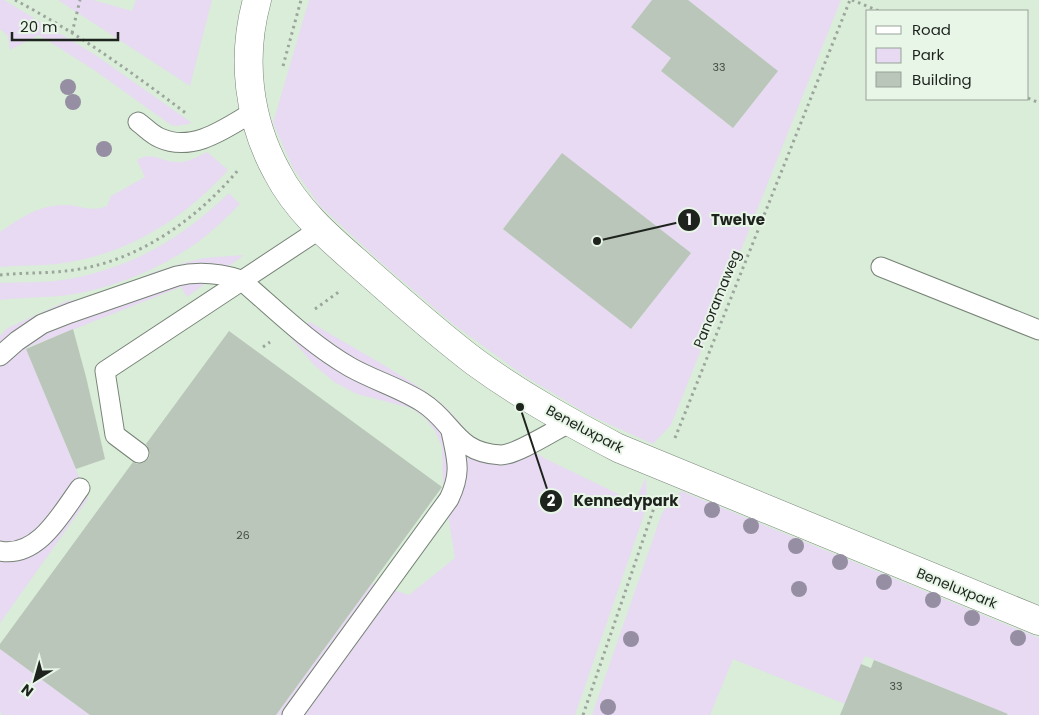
<svg xmlns="http://www.w3.org/2000/svg" width="1039" height="715" font-family="Poppins,sans-serif">
	<rect width="100%" height="100%" fill="#e8f6e8"/>
	<path fill="#d9edd9" fill-rule="evenodd" d="M0,0H1039V715H0ZM868,11H1028V99H868Z"/>
	<g fill="#e7daf2" fill-rule="evenodd">
		<polygon points="0,0 4,0 94,54 192,123 177,126 171,125 97,72 39,35 10,50 8,36 0,29"/>
		<polygon points="58,0 93,0 132,11 136,0 212,0 190,86"/>
		<path d="M309,0H682L671,58L661,71L733,128L778,71L688,0H841L671,425L653,444L591,416L523,375L453,324L385,266L320,206L293,168L273,123ZM527,198L655,298L632,329L503,229Z"/>
		<path d="M207,152L228,170C183,220 125,256 57,264C38,266 19,265 0,267V232C19,219 40,204 65,205C82,205 90,213 107,206L111,196L145,177L137,160C154,150 161,163 180,162C189,162 198,156 207,152Z"/>
		<path d="M229,193L240,204C227,217 213,231 198,242C160,269 114,288 68,295C46,298 23,297 0,300V283C23,282 47,283 69,279C134,267 182,238 229,193Z"/>
		<polygon points="244,255 187,297 181,287 26,348 88,499 0,623 0,336 8,328 25,320 67,301 89,298 113,290 154,272 184,263 204,258"/>
		<path d="M310,322C348,345 388,366 425,391C435,398 446,406 454,416C464,427 470,437 485,443C495,446 505,446 514,440L546,459L635,502L646,477L647,506L575,715H276L372,583L409,595L455,558L443,483L442,447L435,431L425,418L411,408L357,394L334,382L314,365L290,337Z"/>
		<polygon points="681,491 1039,638 1039,715 1010,715 865,656 845,704 733,659 710,715 592,715 662,513"/>
		<polygon points="0,649 90,715 2,715 0,710"/>
	</g>
	<g fill="#b9c6b9">
		<polygon points="652,0 688,0 778,71 733,128 661,71 671,58 631,27"/>
		<polygon points="562,153 691,253 631,329 503,229"/>
		<polygon points="73,329 86,377 105,459 76,469 26,349"/>
		<polygon points="229,331 442,487 276,715 90,715 0,649 0,644 133,462 137,464 143,463 148,459 150,455 149,449 146,444"/>
		<polygon points="874,660 1008,714 1007,715 840,715 861,664 871,668"/>
	</g>
	<g fill="none" stroke-linecap="round" stroke-linejoin="round">
		<g stroke="#778377" stroke-width="21">
			<g id="lane">
				<path d="M138,122C145,127 152,135 160,138C193,153 226,128 253,112"/>
				<polyline points="881,267 1039,330"/>
				<path d="M0,356L17,341L42,324L70,313L177,276C199,271 219,273 241,280C276,310 310,344 350,367C373,380 400,388 422,402C454,422 455,453 501,455C516,455 555,430 569,423"/>
				<polyline points="139,453 115,435 105,371 320,229"/>
				<path d="M0,551C38,558 61,514 80,488"/>
				<path d="M292,715L449,499C462,472 457,460 451,431"/>
			</g>
		</g>
		<g stroke="#778377" stroke-width="29">
			<path id="street" d="M257,0C241,58 248,119 277,172C298,213 334,242 368,272C403,303 438,334 475,362C520,395 569,422 618,448L1039,621"/>
		</g>
		<g stroke="#9ba59b" stroke-width="3" stroke-dasharray="2.5 4" stroke-linecap="butt">
			<path d="M15,0C76,32 133,73 187,114"/>
			<polyline points="852,0 879,11"/>
			<polyline points="72,33 80,0"/>
			<polyline points="283,66 301,0"/>
			<polyline points="1028,98 1039,103"/>
			<path d="M0,275C27,272 52,274 80,269C143,258 199,217 239,169"/>
			<polyline points="315,309 340,291"/>
			<polyline points="263,347 270,342"/>
			<polyline points="675,438 850,0"/>
			<polyline points="583,715 657,499"/>
		</g>
		<use href="#lane" stroke="#fff" stroke-width="19"/>
		<use href="#street" stroke="#fff" stroke-width="28"/>
	</g>
	<g fill="#968ea2">
		<circle cx="68" cy="87" r="8"/>
		<circle cx="73" cy="102" r="8"/>
		<circle cx="104" cy="149" r="8"/>
		<circle cx="712" cy="510" r="8"/>
		<circle cx="751" cy="526" r="8"/>
		<circle cx="796" cy="546" r="8"/>
		<circle cx="840" cy="562" r="8"/>
		<circle cx="884" cy="582" r="8"/>
		<circle cx="799" cy="589" r="8"/>
		<circle cx="933" cy="600" r="8"/>
		<circle cx="972" cy="618" r="8"/>
		<circle cx="1018" cy="638" r="8"/>
		<circle cx="631" cy="639" r="8"/>
		<circle cx="608" cy="707" r="8"/>
	</g>
	<g text-anchor="middle" dominant-baseline="central" stroke-width="4" stroke-linejoin="round" paint-order="stroke">
		<g font-size="11" fill="#454c45">
			<text x="719" y="67">33</text>
			<text x="243" y="535">26</text>
			<text x="896" y="686">33</text>
		</g>
		<g font-size="14" fill="#1e231e" stroke="#e8f6e8">
			<text transform="translate(717 299) rotate(-68)">Panoramaweg</text>
			<text transform="translate(585 429) rotate(28)">Beneluxpark</text>
			<text transform="translate(957 588) rotate(22)">Beneluxpark</text>
		</g>
	</g>
	<path fill="none" stroke="#1e231e" stroke-width="2" d="M597 241L689 220M520 407L551 501"/>
	<g fill="#1e231e" stroke="#e8f6e8" stroke-width="2">
		<circle cx="597" cy="241" r="5"/>
		<circle cx="520" cy="407" r="5"/>
		<circle cx="689" cy="220" r="12"/>
		<circle cx="551" cy="501" r="12"/>
	</g>
	<g font-size="15" text-anchor="middle" font-weight="bold" fill="#fff">
		<text x="689" y="225">1</text>
		<text x="551" y="506">2</text>
	</g>
	<g font-size="15" text-anchor="middle" font-weight="bold" fill="#1e231e" stroke="#e8f6e8" stroke-width="4" stroke-linejoin="round" paint-order="stroke">
		<text x="738" y="225">Twelve</text>
		<text x="626" y="506">Kennedypark</text>
	</g>
	<rect x="866" y="10" width="162" height="90" fill="#e8f6e8" stroke="#97a297"/>
	<rect x="876" y="26" width="25" height="8" fill="#ffffff" stroke="#97a297"/>
	<text x="912" y="35" font-size="15" fill="#1e231e">Road</text>
	<rect x="876" y="48" width="25" height="15" fill="#e7daf2" stroke="#97a297"/>
	<text x="912" y="60" font-size="15" fill="#1e231e">Park</text>
	<rect x="876" y="72" width="25" height="15" fill="#b9c6b9" stroke="#97a297"/>
	<text x="912" y="85" font-size="15" fill="#1e231e">Building</text>
	<g transform="translate(35 680) rotate(217)" stroke="#e8f6e8" stroke-width="4" paint-order="stroke">
	<path d="M0-4L9 19L0 12L-9 19Z" fill="#1e231e"/>
	<text y="-8" font-size="14" font-weight="bold" text-anchor="middle" fill="#1e231e">N</text>
	</g>
	<path d="M12 32v8h106v-8" fill="none" stroke="#1e231e" stroke-width="2.5"/>
	<text x="20" y="32" font-size="15" fill="#1e231e" stroke="#e8f6e8" stroke-width="4" paint-order="stroke">20 m</text>
</svg>
